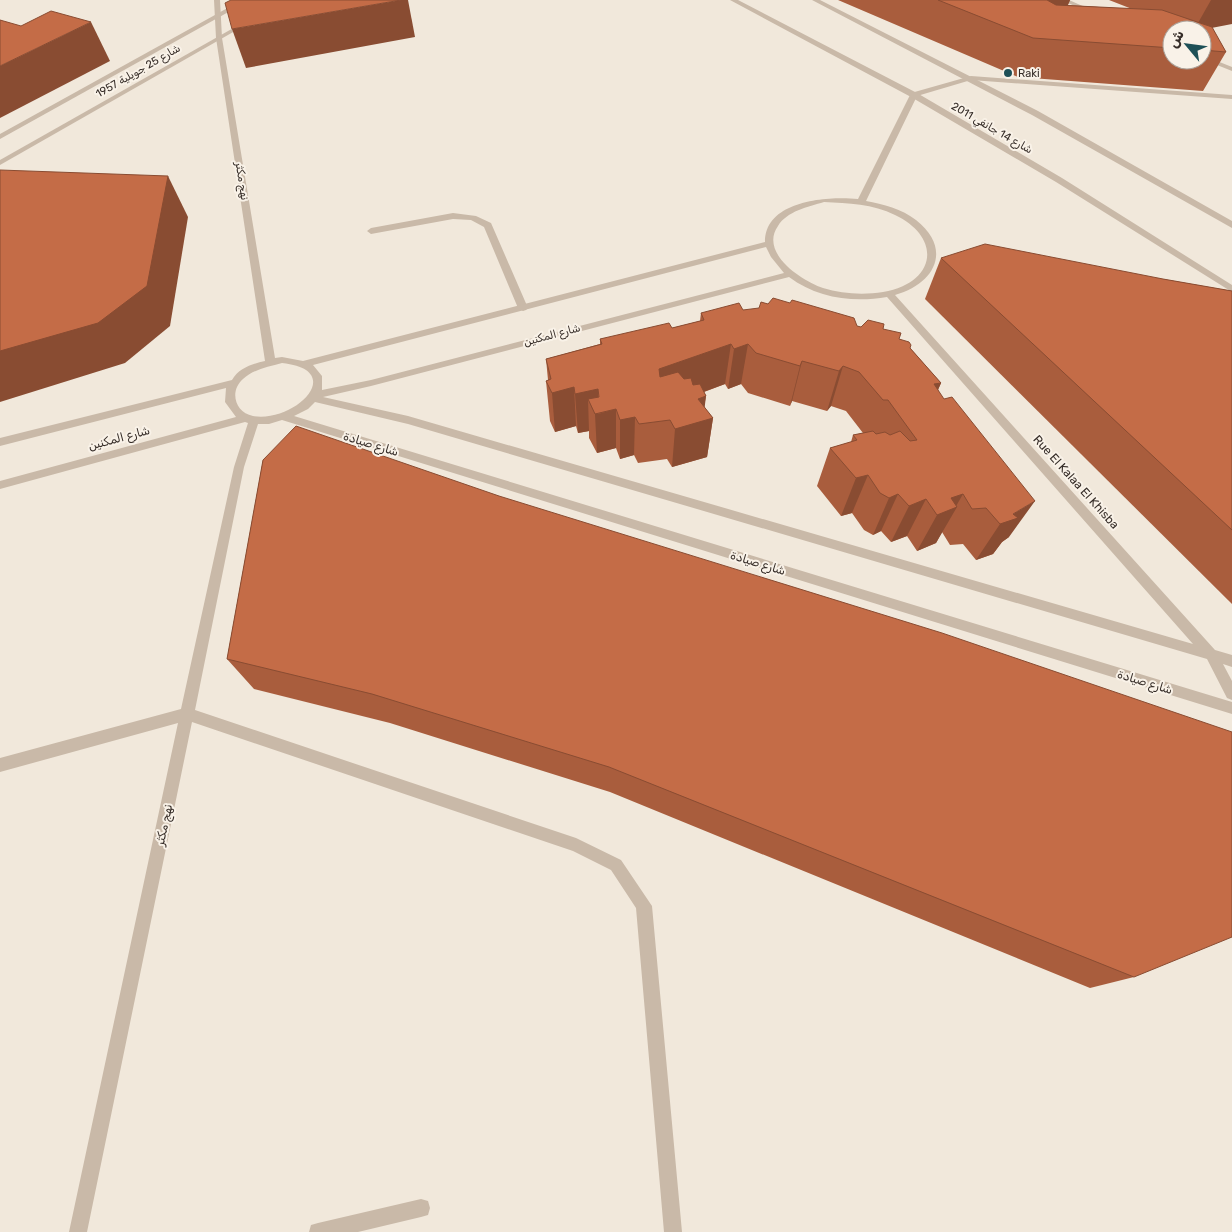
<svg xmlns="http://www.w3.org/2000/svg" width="1232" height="1232" font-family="Rubik,Cairo,sans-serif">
	<rect width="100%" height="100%" fill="#f1e8db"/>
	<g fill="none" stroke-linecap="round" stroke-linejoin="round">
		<polygon fill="#c9b9a8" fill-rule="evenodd" points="453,213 476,216 491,223 528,308 526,310 523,311 518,308 484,227 471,220 453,219 371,234 367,231 371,228"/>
		<g fill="#c9b9a8" fill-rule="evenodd">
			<path d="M214,0H220L222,38L275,358L282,357L303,361L765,242C765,200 828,196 858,199L911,93L971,76L1232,95V99L971,80L917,96L866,201C883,204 902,209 916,220C953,249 935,284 895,295L1215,650L1232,655V667L1223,664L1232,681V700L1227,698L1207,659L408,424L315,402L308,409L294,416L1232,702V714L282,420L269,424H258L244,467L195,710L576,838L621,860L652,906L682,1232H664L636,908L611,870L573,851L192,722L87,1232H69L178,723L0,772V758L181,709L234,467L248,423L245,422L0,489V481L236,417L225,402L226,388L0,446V438L232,380C239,368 252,364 265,361L216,38ZM824,202C848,203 873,204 895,215C943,238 936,283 883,292C864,295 842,294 823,288C802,281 759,253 778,226C787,211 808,207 824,202ZM766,247L771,257L784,273L371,380L322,390V376L313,365ZM789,277C817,298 853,303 887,297L1193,644L408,416L323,397L371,386ZM282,363C348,370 295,423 253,416C235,413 229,391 243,379C254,369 268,367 282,363Z"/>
			<polygon points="1061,0 1069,0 1096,12 1091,13"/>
			<polygon points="1202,55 1232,67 1232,71 1202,59"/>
			<polygon points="421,1199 428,1201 430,1208 428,1215 421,1217 358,1232 309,1232 311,1225 318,1223"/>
		</g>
		<g fill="#c9b9a8" fill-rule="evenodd">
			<polygon points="242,0 250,0 0,139 0,134"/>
			<polygon points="730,0 738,0 917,93 1062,178 1232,285 1232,292 1056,182 911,97"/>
			<polygon points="812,0 820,0 1038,111 1232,221 1232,228 1032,115"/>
			<polygon points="244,22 249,23 0,165 0,160"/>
		</g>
	</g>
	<g fill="#a95d3d" fill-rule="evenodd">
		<path d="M838,0H1070L1068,5L1132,9L1109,0H1232L1212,28L1226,52L1203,91L1018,77ZM1172,30H1202V60H1172Z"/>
		<polygon points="941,258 1163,279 1232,291 1232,604 925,299"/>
		<polygon points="743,310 861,327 883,329 899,339 910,348 941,383 938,390 1009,537 1002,542 993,554 976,560 963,544 950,545 942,532 936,543 917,551 907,536 891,542 881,531 873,535 864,530 852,513 841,516 817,486 830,448 851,442 853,435 863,433 846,411 831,406 827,411 792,401 790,406 748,393 741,384 728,389 725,384 704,392 706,396 704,407 713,418 707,457 672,467 667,459 638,463 634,455 620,459 616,448 597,453 589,438 589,431 578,433 576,426 555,432 550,421 546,381 548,380 546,359 600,344 600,339 672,328 700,321 701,313"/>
		<polygon points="263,460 1134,977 1090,988 610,792 390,723 254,689 227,659"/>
	</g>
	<g fill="#894c32">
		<polygon points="401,0 408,0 415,37 246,68 232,29"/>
		<polygon points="1031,0 1070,0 1065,11"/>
		<polygon points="1211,0 1232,0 1232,24 1201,30 1194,30"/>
		<polygon points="91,22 110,61 0,118 0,66"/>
		<polygon points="168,176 188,217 170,326 125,363 0,402 0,351"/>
		<polygon points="731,344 725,384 657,409 659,369"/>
		<polygon points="748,344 741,384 728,389 734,349"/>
		<polygon points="802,361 792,401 790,406 800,366"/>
		<polygon points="843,366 831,406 827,411 839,371"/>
		<polygon points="941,383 923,422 934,384"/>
		<polygon points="574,387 576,426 555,432 552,393"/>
		<polygon points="598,389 598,414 616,409 616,448 597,453 595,414 588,399 589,431 578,433 575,394"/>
		<polygon points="706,396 703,421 713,418 707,457 672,467 675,429 698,399"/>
		<polygon points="635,417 634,455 620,459 620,420"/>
		<polygon points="868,475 852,513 841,516 856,478"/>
		<polygon points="898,494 881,531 873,535 889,498"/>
		<polygon points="963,494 955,508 957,507 936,543 917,551 937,515 951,498"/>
		<polygon points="926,499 907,536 891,542 909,506"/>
		<polygon points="1035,501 1009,537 1002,542 993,554 976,560 1000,524 1013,514"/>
	</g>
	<g fill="#c46c47" stroke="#894c32">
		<polygon points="231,0 401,0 232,29 225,3"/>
		<polygon points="938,0 1047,0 1056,5 1162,10 1212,27 1226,52 1202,50 1202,30 1172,30 1172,48 1033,38"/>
		<polygon points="51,11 91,22 0,66 0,20 21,26"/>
		<polygon points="0,170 168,176 147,286 98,323 0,351"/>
		<polygon points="985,244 1163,279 1232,291 1232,530 941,258"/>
		<polygon points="773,298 790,303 792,300 854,318 857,326 861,327 868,320 884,324 883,329 901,333 899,339 909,342 911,345 910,348 941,383 934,384 944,399 952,397 1035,501 1013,514 1018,518 1000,524 986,508 972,509 963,494 951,498 957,507 937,515 926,499 909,506 898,494 889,498 880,493 868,475 856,478 830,448 857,440 853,435 873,431 876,434 885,432 890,435 900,431 910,441 917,440 888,400 883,400 859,372 843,366 839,371 802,361 800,366 756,353 748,344 734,349 731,344 659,369 660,377 678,372 684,379 691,378 693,385 700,384 706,396 698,399 713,418 675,429 670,420 639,424 635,417 620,420 616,409 595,414 588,399 599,397 598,389 575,394 574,387 552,393 546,381 551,379 546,359 602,344 600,339 669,323 672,328 704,320 701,313 739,303 743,310 759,308 761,302 768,304"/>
		<polygon points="296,426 499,496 942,633 1232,732 1232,937 1134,977 609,767 372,694 227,659 263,460"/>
	</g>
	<circle fill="#1e5057" stroke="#f9f2e8" stroke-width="2" cx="1008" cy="73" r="5"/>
	<g text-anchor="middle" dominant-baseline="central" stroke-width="4" stroke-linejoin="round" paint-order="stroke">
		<g font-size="11" fill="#362d28" stroke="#f9f2e8">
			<text transform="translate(138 71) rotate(-30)">شارع 25 جويلية 1957</text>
			<text transform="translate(992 128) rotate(30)">شارع 14 جانفي 2011</text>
			<text transform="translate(242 181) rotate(81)">نهج مكثر</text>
			<text transform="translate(552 335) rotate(-15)">شارع المكنين</text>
		</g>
		<g font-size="11" fill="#362d28" stroke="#f9f2e8" text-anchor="start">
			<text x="1018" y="73">Raki</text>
		</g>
		<g font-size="12" fill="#362d28" stroke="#f9f2e8">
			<text transform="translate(119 438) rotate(-15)">شارع المكنين</text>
			<text transform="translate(371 444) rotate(17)">شارع صيادة</text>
			<text transform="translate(1076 482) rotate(48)">Rue El Kalaa El Khisba</text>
			<text transform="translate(758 563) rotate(17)">شارع صيادة</text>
			<text transform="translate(1145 682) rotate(17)">شارع صيادة</text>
			<text transform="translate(164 825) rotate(-78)">نهج مكثر</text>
		</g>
	</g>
	<g transform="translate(1187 45) rotate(299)"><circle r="24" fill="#f9f2e8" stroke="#aba39b"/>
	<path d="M0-4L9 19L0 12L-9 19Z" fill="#1e5057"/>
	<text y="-8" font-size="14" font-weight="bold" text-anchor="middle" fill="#362d28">ش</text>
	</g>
</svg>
